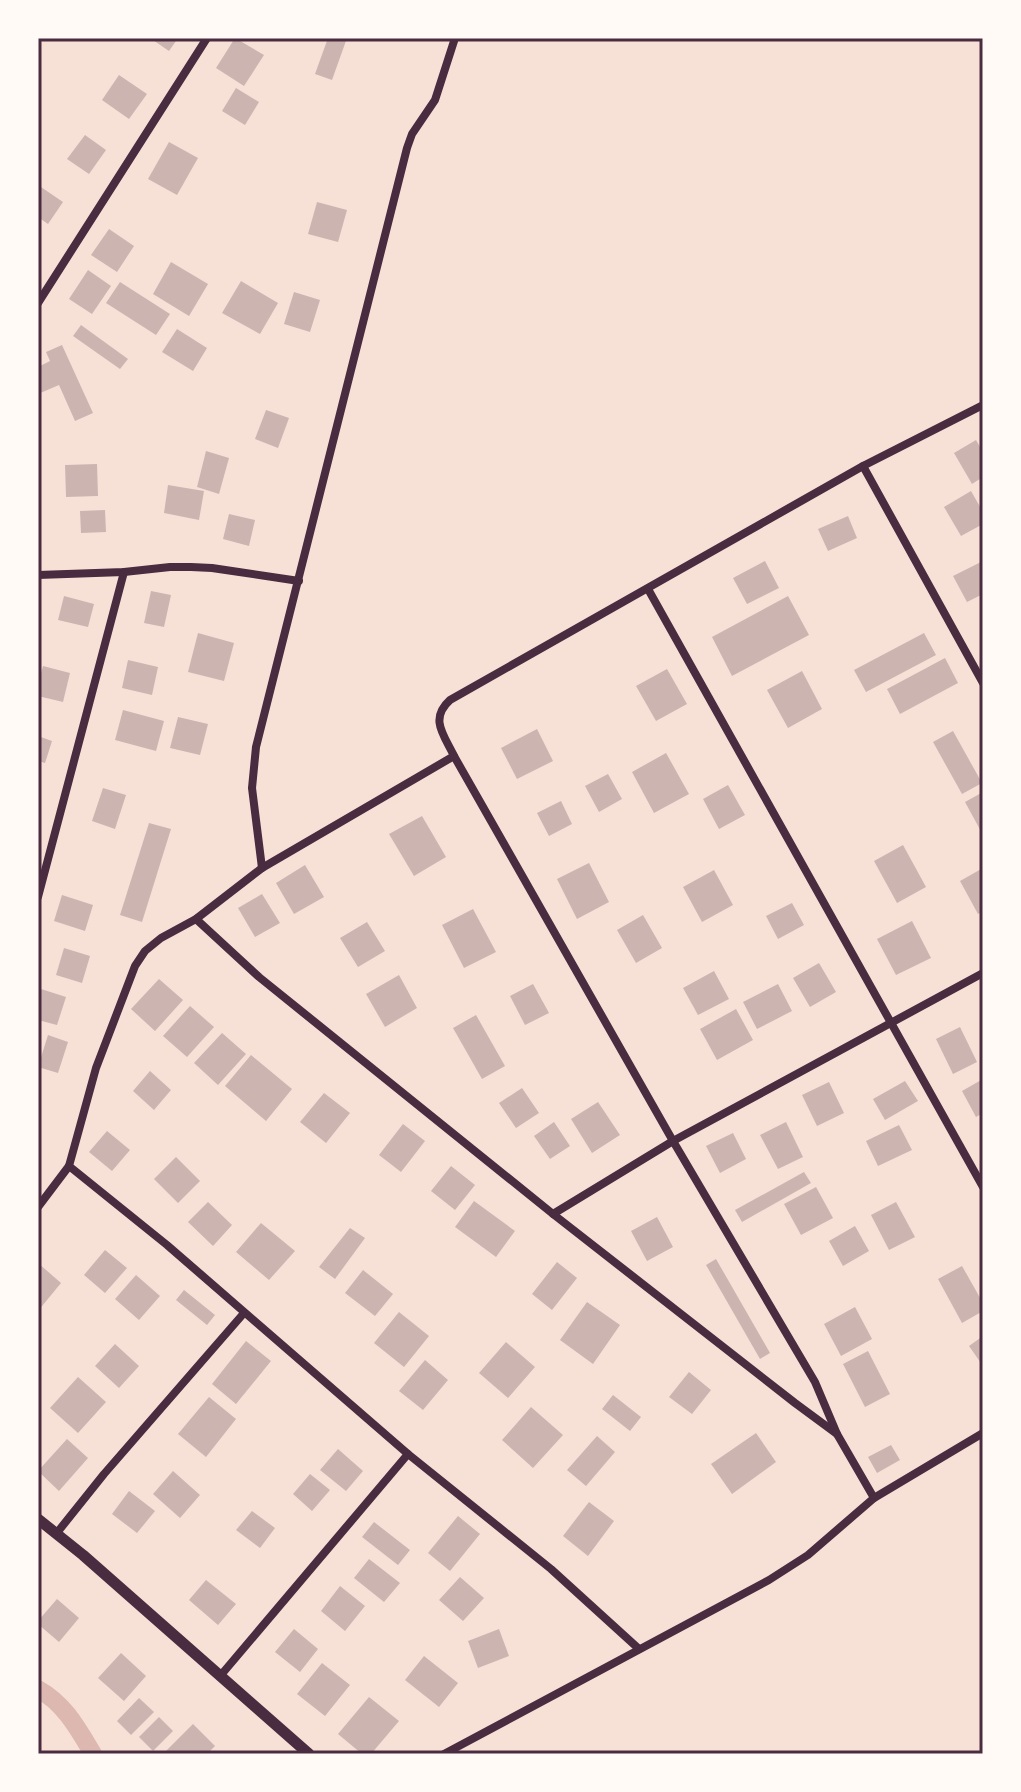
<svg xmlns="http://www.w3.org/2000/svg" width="1021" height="1792" font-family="Mulish,sans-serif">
	<rect width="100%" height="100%" fill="#f7e1d7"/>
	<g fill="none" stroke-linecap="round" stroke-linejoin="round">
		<path stroke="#dcb8b0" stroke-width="18" d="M38,1689C65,1704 78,1729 93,1754"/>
	</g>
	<g fill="#ccb4b1">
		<polygon points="150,38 178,38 169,51"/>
		<polygon points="235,38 264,55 244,86 216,68"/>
		<polygon points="328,38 347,38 332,80 315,74"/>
		<polygon points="119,75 147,94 129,119 102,100"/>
		<polygon points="236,88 259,102 245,125 222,111"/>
		<polygon points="85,135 106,150 89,174 67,159"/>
		<polygon points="169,142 198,158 177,195 148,179"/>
		<polygon points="38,185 63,202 48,224 38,217"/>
		<polygon points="317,202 347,210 338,242 308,234"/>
		<polygon points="109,229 134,246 117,272 91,255"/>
		<polygon points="171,262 208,284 189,316 153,294"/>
		<polygon points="88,270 111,286 92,314 69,299"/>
		<polygon points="241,281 278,303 260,334 222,313"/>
		<polygon points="120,282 170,314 156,335 106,303"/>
		<polygon points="294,292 320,300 310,332 284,324"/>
		<polygon points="81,325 128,359 120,369 73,336"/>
		<polygon points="177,329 207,348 193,371 162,352"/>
		<polygon points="62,345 93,413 75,421 59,385 38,394 38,367 50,361 46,352"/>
		<polygon points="266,410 289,418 278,448 255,439"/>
		<polygon points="976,440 983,452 983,477 972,484 954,453"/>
		<polygon points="206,451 229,458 219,494 197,487"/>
		<polygon points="97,464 98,496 66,497 65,465"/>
		<polygon points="168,485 204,491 199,520 164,513"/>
		<polygon points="971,491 983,512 983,524 961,536 944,507"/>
		<polygon points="105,510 106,532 81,533 80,511"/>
		<polygon points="229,514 255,520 249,546 223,539"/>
		<polygon points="848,516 857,538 828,551 818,529"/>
		<polygon points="765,561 779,588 747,604 733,578"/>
		<polygon points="981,562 983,566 983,594 967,602 953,576"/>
		<polygon points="151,591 171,595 164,627 144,623"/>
		<polygon points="64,596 94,604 88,627 58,620"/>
		<polygon points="788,596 809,635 732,676 712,637"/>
		<polygon points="198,633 234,643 224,681 188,672"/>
		<polygon points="924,633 936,655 866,692 854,670"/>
		<polygon points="945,658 958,683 900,714 887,689"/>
		<polygon points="128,660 158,667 152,695 122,688"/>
		<polygon points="43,666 70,673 63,702 38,696 38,684"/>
		<polygon points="667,669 687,704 656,721 636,686"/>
		<polygon points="802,671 822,709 788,728 767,690"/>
		<polygon points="123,710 164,721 156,751 115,740"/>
		<polygon points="178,717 208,724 200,755 170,748"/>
		<polygon points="537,729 553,761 517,779 501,748"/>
		<polygon points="953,731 982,783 962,794 933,742"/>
		<polygon points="38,736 52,741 45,763 38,761"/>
		<polygon points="666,753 689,794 654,813 632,772"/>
		<polygon points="608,774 622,799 599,812 585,786"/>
		<polygon points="728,785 745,815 719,829 703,799"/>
		<polygon points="103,788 126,795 115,829 92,821"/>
		<polygon points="983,792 983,835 965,802"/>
		<polygon points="561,801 572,824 549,836 537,813"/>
		<polygon points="422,816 446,857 414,876 389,834"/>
		<polygon points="149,823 171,829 142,922 120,915"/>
		<polygon points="903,845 926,887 897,903 874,861"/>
		<polygon points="589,863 609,902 577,919 557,879"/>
		<polygon points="305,865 324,897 294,914 276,883"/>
		<polygon points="983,868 983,911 978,914 960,881"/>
		<polygon points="714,870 733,905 702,922 683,887"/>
		<polygon points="262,894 280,923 255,937 238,908"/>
		<polygon points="62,895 93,905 85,931 54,921"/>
		<polygon points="792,903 804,925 778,939 766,916"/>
		<polygon points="473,909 496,952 464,968 442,925"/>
		<polygon points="643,915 662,948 636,963 617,930"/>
		<polygon points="912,921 931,958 896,975 877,939"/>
		<polygon points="367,922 385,951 358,967 340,938"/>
		<polygon points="64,948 90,956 82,983 56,975"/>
		<polygon points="819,963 836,992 810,1007 793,978"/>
		<polygon points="714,971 729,999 698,1015 683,988"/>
		<polygon points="399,975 417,1008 385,1027 366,994"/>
		<polygon points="159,979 183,1000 155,1031 131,1009"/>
		<polygon points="533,984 549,1013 525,1025 510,996"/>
		<polygon points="778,984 792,1011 757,1029 743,1002"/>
		<polygon points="38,988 66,997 57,1025 38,1020"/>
		<polygon points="190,1006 214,1027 187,1057 163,1036"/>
		<polygon points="736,1009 753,1040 717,1060 700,1029"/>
		<polygon points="476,1015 505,1066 482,1079 453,1028"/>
		<polygon points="960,1027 977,1062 953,1074 936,1039"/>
		<polygon points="222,1033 246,1054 218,1085 194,1063"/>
		<polygon points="48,1035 68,1042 58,1073 38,1067"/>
		<polygon points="251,1055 292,1089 266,1121 225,1086"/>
		<polygon points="150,1071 171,1090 154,1110 133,1091"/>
		<polygon points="983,1079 983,1113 976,1117 962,1091"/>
		<polygon points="905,1081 918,1101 885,1120 873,1099"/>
		<polygon points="829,1082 844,1113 817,1126 802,1095"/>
		<polygon points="522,1088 539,1113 516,1128 499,1103"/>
		<polygon points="324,1093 350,1113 326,1143 300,1122"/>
		<polygon points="598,1102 620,1135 592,1153 571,1119"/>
		<polygon points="554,1122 570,1146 550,1159 534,1136"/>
		<polygon points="786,1122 803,1157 778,1169 760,1135"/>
		<polygon points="403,1124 425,1141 401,1172 379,1155"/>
		<polygon points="899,1125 912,1150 878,1166 866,1141"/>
		<polygon points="107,1131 130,1150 112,1171 89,1152"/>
		<polygon points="733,1133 746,1159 720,1173 706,1146"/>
		<polygon points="176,1157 200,1181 178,1203 154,1179"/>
		<polygon points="451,1166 475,1185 455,1210 431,1191"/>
		<polygon points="804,1172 811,1183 742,1222 735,1210"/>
		<polygon points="816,1187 833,1218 801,1235 784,1204"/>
		<polygon points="474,1201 515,1231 496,1257 455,1227"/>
		<polygon points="208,1202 232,1225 213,1246 188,1222"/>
		<polygon points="896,1202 915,1237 889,1250 871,1215"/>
		<polygon points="657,1217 673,1247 647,1261 631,1231"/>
		<polygon points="261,1223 295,1251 269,1280 236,1252"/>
		<polygon points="855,1226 869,1251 843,1266 829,1241"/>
		<polygon points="350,1228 365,1238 335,1279 319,1267"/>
		<polygon points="105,1250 127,1268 105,1293 84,1275"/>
		<polygon points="716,1259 770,1353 760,1359 706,1265"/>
		<polygon points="557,1262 577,1278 552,1310 532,1294"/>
		<polygon points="38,1263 61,1283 38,1311"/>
		<polygon points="962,1266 983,1303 983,1311 962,1323 938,1279"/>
		<polygon points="363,1270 393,1294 375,1316 345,1293"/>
		<polygon points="136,1275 160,1296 139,1320 115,1299"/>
		<polygon points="184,1290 215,1315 207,1325 176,1300"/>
		<polygon points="587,1302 620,1325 593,1364 560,1340"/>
		<polygon points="855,1307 872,1339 841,1356 824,1324"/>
		<polygon points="399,1312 429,1336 404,1367 374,1343"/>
		<polygon points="983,1336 983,1366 969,1346"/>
		<polygon points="246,1341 271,1361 236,1404 212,1384"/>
		<polygon points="506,1342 535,1367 508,1398 479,1373"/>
		<polygon points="115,1344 139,1366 119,1388 95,1366"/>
		<polygon points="868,1351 890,1394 865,1407 843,1364"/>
		<polygon points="425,1360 448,1380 423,1410 399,1391"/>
		<polygon points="689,1372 711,1390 692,1414 669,1397"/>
		<polygon points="78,1377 106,1402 78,1433 50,1408"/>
		<polygon points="613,1395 641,1417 630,1431 602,1409"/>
		<polygon points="209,1397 236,1419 206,1457 178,1434"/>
		<polygon points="531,1407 563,1435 533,1468 502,1440"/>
		<polygon points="756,1433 776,1462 732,1494 711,1464"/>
		<polygon points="597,1436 615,1452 586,1486 567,1470"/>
		<polygon points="67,1439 88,1458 59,1491 38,1471"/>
		<polygon points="891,1445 900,1460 877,1473 868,1457"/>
		<polygon points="338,1449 363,1471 346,1491 320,1470"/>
		<polygon points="173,1471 200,1495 180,1518 153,1494"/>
		<polygon points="310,1474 330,1490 312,1511 293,1494"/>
		<polygon points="129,1491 155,1511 137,1533 112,1514"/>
		<polygon points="589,1502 614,1521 588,1556 563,1536"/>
		<polygon points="252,1511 275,1528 260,1548 236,1530"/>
		<polygon points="458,1516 480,1534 450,1571 428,1553"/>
		<polygon points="374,1522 410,1550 398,1565 362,1537"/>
		<polygon points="369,1559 400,1583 384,1602 354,1578"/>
		<polygon points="460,1577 484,1598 463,1621 439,1600"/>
		<polygon points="206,1580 236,1604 218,1625 189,1600"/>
		<polygon points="340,1586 365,1606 345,1631 321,1611"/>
		<polygon points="57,1599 79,1618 59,1642 38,1624 38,1621"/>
		<polygon points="294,1629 318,1649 300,1672 275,1652"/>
		<polygon points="499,1629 509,1656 478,1668 468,1641"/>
		<polygon points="121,1653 146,1676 124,1701 98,1678"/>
		<polygon points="424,1656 458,1683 439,1707 405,1680"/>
		<polygon points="322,1663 350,1685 325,1716 297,1694"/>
		<polygon points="369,1697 399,1721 371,1754 362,1754 338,1734"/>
		<polygon points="139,1698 154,1712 131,1735 117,1721"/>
		<polygon points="159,1717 173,1731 153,1751 139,1737"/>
		<polygon points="193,1724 215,1746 207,1754 163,1754"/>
	</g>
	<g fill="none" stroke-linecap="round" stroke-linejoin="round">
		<g stroke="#4a2c40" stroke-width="8">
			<polyline points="38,303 207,38"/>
			<polyline points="863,466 983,683"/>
			<polyline points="38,575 124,572 170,567 191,567 212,568 299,581"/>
			<polyline points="648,589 983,1187"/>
			<polyline points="454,756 262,868 196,919 161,938 145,951 135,966 96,1068 69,1166 167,1245 408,1454 551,1569 639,1649"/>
			<polyline points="262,868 252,788 256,747 407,148 412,134 435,100 455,38"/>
			<polyline points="38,897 124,572"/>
			<polyline points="196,919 259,977 553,1214 795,1403 837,1434 874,1498"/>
			<polyline points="38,1207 69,1166"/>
			<polyline points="553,1214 673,1141 983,973"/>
			<path d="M837,1434L815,1382L673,1141L454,756C444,735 429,719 450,700L863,466L983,405"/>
			<polyline points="56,1534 104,1474 244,1313"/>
			<polyline points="221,1675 408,1454"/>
			<polyline points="444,1754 769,1580 808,1555 874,1498 983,1433"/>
		</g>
		<polyline stroke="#4a2c40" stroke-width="11" points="38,1519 83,1555 309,1754"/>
	</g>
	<rect width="1021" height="1792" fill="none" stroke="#fffaf5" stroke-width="80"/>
	<rect x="40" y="40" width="941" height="1712" fill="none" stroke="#4a2c40" stroke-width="3"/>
</svg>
